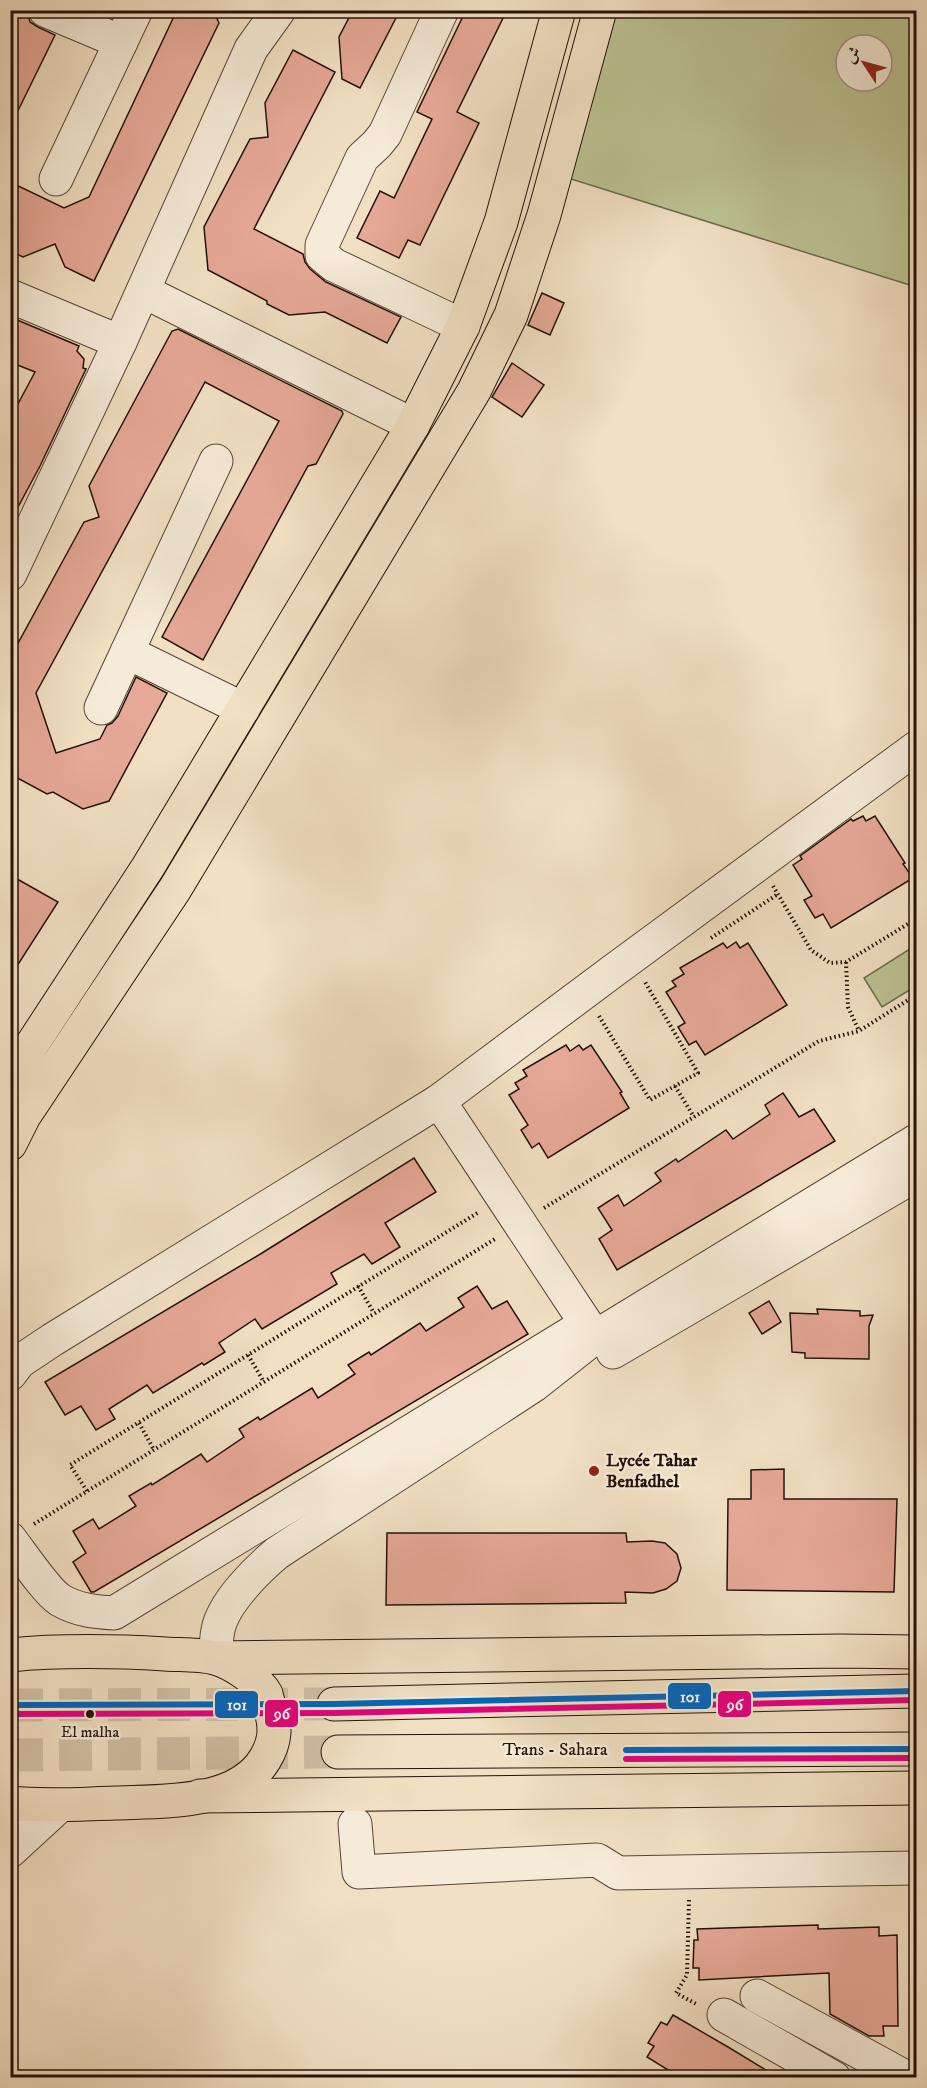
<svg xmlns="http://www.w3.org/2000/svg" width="927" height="2088" font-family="'IM FELL DW Pica',Amiri,serif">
	<rect width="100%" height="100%" fill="#f1e0c3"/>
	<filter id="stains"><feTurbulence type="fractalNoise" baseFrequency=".00333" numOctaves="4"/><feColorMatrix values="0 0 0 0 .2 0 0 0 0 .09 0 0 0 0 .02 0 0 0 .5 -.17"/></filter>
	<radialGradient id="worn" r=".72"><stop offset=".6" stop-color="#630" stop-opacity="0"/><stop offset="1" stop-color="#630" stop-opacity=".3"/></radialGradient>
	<g fill="#bcc292" stroke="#706a4e" stroke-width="1.5" fill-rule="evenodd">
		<path d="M615,11H916V287L568,178ZM846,45H882V81H846Z"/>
		<polygon points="916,945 916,986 882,1007 864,978"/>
	</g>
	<g fill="#e6a897" stroke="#241109" stroke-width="1.5">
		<polygon points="18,10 27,10 30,22 38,27 55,35 10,127 10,26"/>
		<polygon points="177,10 213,10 219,23 94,281 65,267 55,244 23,257 10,251 10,182 64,208 89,197"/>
		<polygon points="353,10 400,10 360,88 342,79 339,37"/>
		<polygon points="466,10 507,10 457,112 479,123 420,245 408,240 399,258 357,238 380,191 394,198 432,119 417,112"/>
		<polygon points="293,50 335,72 254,229 303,254 305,262 310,269 326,282 401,317 387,343 325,312 289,315 267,304 267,301 208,270 204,227 250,139 268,137 265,103"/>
		<polygon points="542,293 564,303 550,335 528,325"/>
		<polygon points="10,317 79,346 77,351 84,359 83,368 86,369 40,466 10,522 10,419 35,372 10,362"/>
		<polygon points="178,329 342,411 343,414 316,464 308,466 203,660 162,637 279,421 205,382 36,693 56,753 100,739 107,725 112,723 118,716 136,677 167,693 109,801 83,809 53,792 47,794 10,774 10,658 84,522 99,517 89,486 172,331"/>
		<polygon points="512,363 544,385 522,417 492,397"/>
		<polygon points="863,816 866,821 875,816 905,863 903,864 913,878 831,928 823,914 815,918 804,900 812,896 793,865 802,859 800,856 851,819 853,821"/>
		<polygon points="10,875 58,902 10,977"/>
		<polygon points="736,942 740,948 748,943 787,1005 705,1055 696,1041 689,1045 678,1027 685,1023 666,992 676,986 672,981 684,974 680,968 723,943 727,948"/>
		<polygon points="566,1045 570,1051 579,1045 583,1050 591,1045 622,1092 620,1093 629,1108 548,1158 539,1143 532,1148 521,1130 528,1125 509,1095 519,1089 515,1083 527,1076 523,1070"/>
		<polygon points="783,1093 799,1117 814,1109 835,1141 617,1270 599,1239 612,1230 598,1208 618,1195 624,1206 661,1181 655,1173 676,1159 678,1162 726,1130 733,1139 770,1114 765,1105"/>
		<polygon points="414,1158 436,1192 385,1223 400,1247 372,1264 364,1254 331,1273 337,1284 262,1329 255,1319 219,1343 225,1352 204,1365 202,1363 153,1393 147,1385 109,1409 115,1419 96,1430 81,1406 65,1415 45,1382 262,1253"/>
		<polygon points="477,1286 492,1309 507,1301 528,1334 94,1592 91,1592 73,1562 86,1553 73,1531 93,1519 99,1529 136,1506 129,1496 151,1483 152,1485 201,1454 207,1462 244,1437 239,1429 258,1417 260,1420 312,1388 318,1398 355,1374 348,1365 369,1352 371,1355 420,1323 426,1331 464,1307 458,1298"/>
		<polygon points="769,1301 781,1322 762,1334 749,1313"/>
		<polygon points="817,1309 860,1311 860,1316 873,1315 869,1326 869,1359 805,1358 805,1353 792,1352 790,1313 818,1314"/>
		<polygon points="784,1469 784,1499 897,1499 894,1592 727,1590 728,1499 751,1499 751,1470"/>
		<polygon points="387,1533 626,1533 627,1542 652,1541 665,1543 677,1554 681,1568 677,1581 666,1589 653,1593 625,1592 626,1603 386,1605"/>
		<polygon points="818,1925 818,1929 879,1927 879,1936 897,1935 898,2026 883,2026 884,2036 869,2036 830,2014 829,1973 699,1980 699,1968 693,1968 694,1940 698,1940 697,1929"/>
		<polygon points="673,2015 728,2047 779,2078 681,2078 647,2057 654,2046 648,2043 661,2022 667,2025"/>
	</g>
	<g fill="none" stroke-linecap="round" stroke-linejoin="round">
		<g stroke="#d2c1a7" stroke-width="33" stroke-dasharray="33 16" stroke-linecap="butt">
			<polyline points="10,1705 334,1704"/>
			<polyline points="10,1755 338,1752"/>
		</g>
		<g stroke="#574538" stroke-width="35">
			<g id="minor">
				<polyline points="45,10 121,42"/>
				<polyline points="442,10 385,134 377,144 362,158 322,245 322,255 334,265 463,326"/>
				<polyline points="56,179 136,10"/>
				<polyline points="143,291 413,425"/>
				<polyline points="10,296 120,342"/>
				<polyline points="10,574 120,342 251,49 279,10"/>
				<polyline points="127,652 243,709"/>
				<polyline points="101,708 216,461"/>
				<polyline points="439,1101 595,1337"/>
				<polyline points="613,1352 916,1175"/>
				<polyline points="10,1374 19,1362 52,1340 439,1101 613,971 916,748"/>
				<path d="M10,1539C21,1553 46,1591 60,1600C77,1610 95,1612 114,1613L573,1332"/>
				<path d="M216,1658C216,1649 216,1639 218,1630C223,1603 257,1570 277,1553L534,1385L595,1337L916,1141"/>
				<polyline points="355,1824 359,1872 597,1860 618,1873 916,1868"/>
				<polyline points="10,1851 59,1806"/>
				<polyline points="757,1996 907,2078"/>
				<polyline points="724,2015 834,2078"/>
			</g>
		</g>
		<g stroke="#241109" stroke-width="35">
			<g id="major">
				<polyline points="10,1086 33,1043 148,867 413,425 463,326 501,222 559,10"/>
				<polyline points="10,1144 24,1116 175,889 474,391 511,315 544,215 600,10"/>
				<path d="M10,1655C62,1650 113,1651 165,1654C181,1655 199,1654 215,1658C230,1662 259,1680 266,1694C267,1698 268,1703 270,1707C276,1727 276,1741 265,1759C238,1805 162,1801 115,1803C80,1804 46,1807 10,1803"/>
			</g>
		</g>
		<g stroke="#241109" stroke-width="35">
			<g id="highway">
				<polyline points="216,1658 841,1651 916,1652"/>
				<polyline points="334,1704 916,1691"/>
				<polyline points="338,1752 916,1749"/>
				<polyline points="200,1796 916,1788"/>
			</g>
		</g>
		<g stroke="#241109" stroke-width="4" stroke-dasharray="1.5 3" stroke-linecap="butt">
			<polyline points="773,886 811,950 830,963 846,962 916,919"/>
			<polyline points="711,938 778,894"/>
			<polyline points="846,962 848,1007 859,1031"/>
			<polyline points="599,1016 650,1100 698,1073 645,982"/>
			<polyline points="675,1086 694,1117"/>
			<polyline points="544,1208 819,1041 859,1031 916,995"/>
			<polyline points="358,1286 374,1313"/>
			<polyline points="248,1355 264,1382"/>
			<polyline points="139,1423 154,1450"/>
			<polyline points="87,1491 70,1465 479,1212"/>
			<polyline points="34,1524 495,1239"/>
			<polyline points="689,1900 687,1975 676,1993 698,2005"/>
		</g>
		<use href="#minor" stroke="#f6ebd8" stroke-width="33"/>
		<use href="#major" stroke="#f1e0c3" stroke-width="33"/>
		<use href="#highway" stroke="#f1e0c3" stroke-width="33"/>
		<g stroke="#f6ebd8" stroke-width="10">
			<g id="bus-1">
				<polyline points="10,1705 334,1704 916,1691"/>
				<polyline points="626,1750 916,1749"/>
			</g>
		</g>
		<g stroke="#f6ebd8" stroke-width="10">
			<g id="bus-2">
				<polyline points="10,1714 334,1713 916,1700"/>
				<polyline points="626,1759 916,1758"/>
			</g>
		</g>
		<use href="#bus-1" stroke="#0065bd" stroke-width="6"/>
		<use href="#bus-2" stroke="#e5007d" stroke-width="6"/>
	</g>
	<circle fill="#8f2418" stroke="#f6ebd8" stroke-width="2" cx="594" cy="1471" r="6"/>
	<circle fill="#241109" stroke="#f6ebd8" stroke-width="2" cx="90" cy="1714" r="5"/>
	<g text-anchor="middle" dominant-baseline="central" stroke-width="5" stroke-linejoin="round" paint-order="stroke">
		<g font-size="16" fill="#241109" stroke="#f6ebd8">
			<text x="90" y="1732">El malha</text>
		</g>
		<g font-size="18" font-weight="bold" fill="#241109" stroke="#f6ebd8" text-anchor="start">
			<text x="606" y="1461">Lycée Tahar<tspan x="606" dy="21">Benfadhel</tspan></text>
		</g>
		<g font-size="18" fill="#241109" stroke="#f6ebd8">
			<text x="555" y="1750">Trans - Sahara</text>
		</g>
	</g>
	<g stroke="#f6ebd8" stroke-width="2">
		<rect x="667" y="1682" width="45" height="28" rx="6" fill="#0065bd"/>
		<rect x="717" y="1690" width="35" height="28" rx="6" fill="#e5007d"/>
		<rect x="214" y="1690" width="45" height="29" rx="6" fill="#0065bd"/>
		<rect x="264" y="1699" width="35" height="29" rx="6" fill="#e5007d"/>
	</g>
	<g font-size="16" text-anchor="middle" font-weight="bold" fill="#fff">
		<text x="690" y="1702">101</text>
		<text x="735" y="1710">96</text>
		<text x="237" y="1710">101</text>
		<text x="282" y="1719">96</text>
	</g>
	<rect width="927" height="2088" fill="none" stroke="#f1e0c3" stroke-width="36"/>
	<rect x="12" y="12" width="903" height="2064" fill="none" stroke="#241109" stroke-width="3"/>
	<rect x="18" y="18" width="891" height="2052" fill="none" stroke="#241109" stroke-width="1.5"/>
	<g transform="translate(864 63) rotate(306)"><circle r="28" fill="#f6ebd8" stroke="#a29485" stroke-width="1.5"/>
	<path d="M0-4.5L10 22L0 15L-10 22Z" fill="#8f2418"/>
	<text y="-9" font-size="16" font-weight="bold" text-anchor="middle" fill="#241109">ش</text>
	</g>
	<rect width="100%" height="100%" filter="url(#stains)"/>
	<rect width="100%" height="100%" fill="url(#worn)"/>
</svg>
